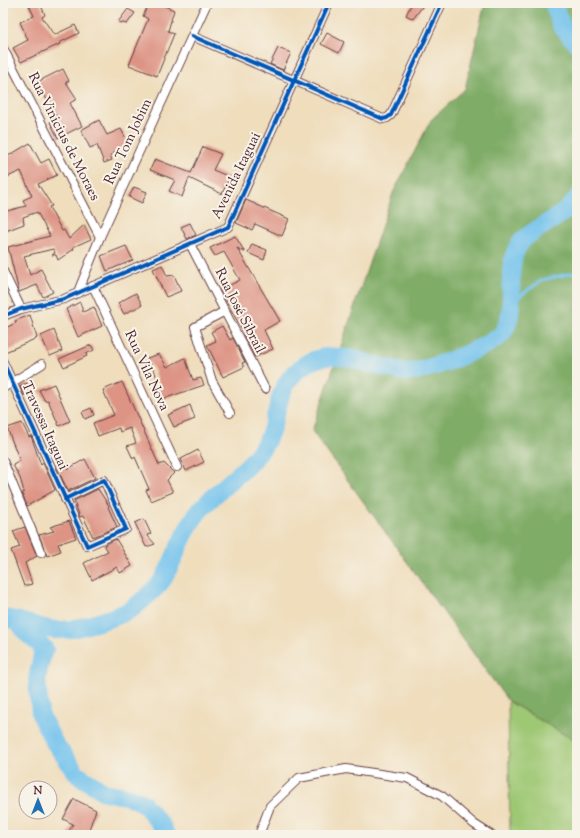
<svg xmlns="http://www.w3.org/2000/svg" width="580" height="838" font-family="'Sorts Mill Goudy',serif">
	<rect width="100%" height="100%" fill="#f7f3e8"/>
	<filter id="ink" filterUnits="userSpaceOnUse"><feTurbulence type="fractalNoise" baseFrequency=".025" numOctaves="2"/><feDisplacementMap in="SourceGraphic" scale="8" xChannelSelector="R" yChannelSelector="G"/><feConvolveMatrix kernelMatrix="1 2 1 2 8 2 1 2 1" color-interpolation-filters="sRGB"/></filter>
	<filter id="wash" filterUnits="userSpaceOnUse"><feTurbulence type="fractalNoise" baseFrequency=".012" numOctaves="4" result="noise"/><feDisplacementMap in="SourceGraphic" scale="16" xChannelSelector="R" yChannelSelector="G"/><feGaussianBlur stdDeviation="0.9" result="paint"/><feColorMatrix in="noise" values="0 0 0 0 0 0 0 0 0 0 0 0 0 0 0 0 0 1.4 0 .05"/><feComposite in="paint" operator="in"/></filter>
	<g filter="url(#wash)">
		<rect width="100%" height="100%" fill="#efddbc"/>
		<polygon fill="#9fc874" stroke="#747450" points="508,701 577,742 577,835 510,835"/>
		<polygon fill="#7fac66" stroke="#646648" points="485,3 577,3 577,742 508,701 312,431 393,193 431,120 465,89"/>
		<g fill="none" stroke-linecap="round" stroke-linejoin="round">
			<polyline stroke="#72c2ed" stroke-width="3" points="510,303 542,280 577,272"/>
			<g stroke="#72c2ed" stroke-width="18">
				<polyline points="553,3 561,25 577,44"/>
				<path d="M3,618C21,620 37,628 55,630C70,632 120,617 133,608C141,602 161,585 165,576C176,556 183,532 197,514C217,488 248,472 265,444C278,424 275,394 292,376C323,343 351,360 387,368C394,369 401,372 407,372C429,370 451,361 470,352C479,348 495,342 502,334C519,312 505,275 516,250C525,229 564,220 577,198"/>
				<polyline points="17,620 26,633 45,649 42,655 37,679 40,714 54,742 78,775 104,792 130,797 143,803 162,826 166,835"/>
			</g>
		</g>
		<g id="blocks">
			<g fill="#dd9485">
				<polygon points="28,3 40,3 45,15 42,17 54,35 75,25 79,33 59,43 60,44 21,62 13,48 28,40 20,22 34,16"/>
				<polygon points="149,3 157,3 174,10 168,31 174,34 157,76 129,65 148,19 143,16"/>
				<polygon points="412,3 425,3 413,19 406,15"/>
				<polygon points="128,9 135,13 127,24 118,22"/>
				<polygon points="327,33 344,42 339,53 321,44"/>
				<polygon points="278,48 291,53 283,70 270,64"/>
				<polygon points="63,69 69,81 66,82 77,99 70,103 82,126 58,138 50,122 57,118 37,82"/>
				<polygon points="99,120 107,135 121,129 129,144 110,155 112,160 104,163 97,145 90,148 81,130"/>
				<polygon points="30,143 41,163 49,159 57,175 38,184 52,206 49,207 62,231 64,230 69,239 84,225 91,239 73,247 74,249 58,260 56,255 52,255 55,253 53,249 24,256 30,275 41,269 53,292 43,297 37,285 19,292 8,247 50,236 37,212 23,217 24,224 3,232 3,212 26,206 23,200 32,196 21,171 3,179 3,159"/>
				<polygon points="203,147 221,154 213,170 230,177 222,194 189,178 182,197 169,191 175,180 150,170 155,159 191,173"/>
				<polygon points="134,187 147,192 142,203 129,197"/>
				<polygon points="246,200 289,219 282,236 255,224 252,230 236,223"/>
				<polygon points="190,223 196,235 187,239 181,227"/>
				<polygon points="235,236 245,252 237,248 280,321 264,330 273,349 255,357 243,334 244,333 220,290 240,280 224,252 215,256 210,248"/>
				<polygon points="252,244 267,250 264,260 248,253"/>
				<polygon points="126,246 133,260 107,271 101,256"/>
				<polygon points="162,265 167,276 174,275 181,291 166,297 153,269"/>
				<polygon points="136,293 142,305 124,314 118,303"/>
				<polygon points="80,302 83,312 94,307 102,326 78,337 66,309"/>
				<polygon points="30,315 37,338 3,353 3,329 16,323 15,321"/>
				<polygon points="222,326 230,340 233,338 245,362 242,363 244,367 223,377 207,345 216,341 211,332"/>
				<polygon points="54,330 62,351 50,356 41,336"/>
				<polygon points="91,345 94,350 86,354 87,356 64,367 59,359"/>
				<polygon points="159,354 167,367 185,358 193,380 201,378 204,385 160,400 154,389 160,386 154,370 147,358"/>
				<polygon points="122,382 159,465 164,463 174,473 167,480 173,492 151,501 146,490 149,489 135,457 133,459 127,446 136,443 130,428 120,432 119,428 98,436 93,423 114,415 103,390"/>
				<polygon points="28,383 32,392 24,395 20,386"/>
				<polygon points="54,384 70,421 59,426 48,400 45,401 39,390"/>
				<polygon points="190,405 195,419 174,427 168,415"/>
				<polygon points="91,408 94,415 85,419 82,412"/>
				<polygon points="22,423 29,437 31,436 41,465 43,463 55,490 27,506 22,493 24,492 20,478 13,465 20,461 7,428"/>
				<polygon points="198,450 204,462 186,471 181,459"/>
				<polygon points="85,459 95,478 68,491 56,466 65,462 68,469"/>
				<polygon points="98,489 109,506 108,507 117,527 93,537 83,516 80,517 74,501"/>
				<polygon points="144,519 151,534 147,535 155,544 146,547 135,523"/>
				<polygon points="69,521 76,538 58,544 61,551 47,556 39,535 54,531 50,527"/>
				<polygon points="25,527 37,556 25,563 32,584 24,586 11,550 20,547 13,531"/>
				<polygon points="116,539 132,566 120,573 117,567 92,580 84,563 108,551 104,545"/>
				<polygon points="74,799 96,810 87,835 67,835 73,824 63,819"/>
			</g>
		</g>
	</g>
	<g filter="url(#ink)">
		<use href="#blocks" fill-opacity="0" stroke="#633c41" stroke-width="1"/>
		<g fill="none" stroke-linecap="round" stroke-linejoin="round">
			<g stroke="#633c41" stroke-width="10">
				<g id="street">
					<polyline points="192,36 383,119 387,118 391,115 442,3"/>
					<polyline points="3,48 100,237"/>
					<polyline points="190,244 265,389"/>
					<polyline points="3,271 21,309"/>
					<polyline points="93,286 177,467"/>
					<polyline points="78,292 100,237 207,3"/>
					<polyline points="225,311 195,327 212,381 230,413"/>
					<polyline points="3,316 21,309 64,299 228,227 329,3"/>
					<polyline points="3,362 87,546 126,529 104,480 65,499"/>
					<polyline points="3,388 42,364"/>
					<polyline points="3,461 41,553"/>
					<polyline points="259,835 270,806 299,778 346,769 407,778 442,796 474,824 491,835"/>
				</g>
			</g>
			<use href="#street" stroke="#fff" stroke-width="8"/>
			<g stroke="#f7f3e8" stroke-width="6">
				<g id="cycleway">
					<polyline points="192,36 383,119 387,118 391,115 442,3"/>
					<polyline points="3,316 21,309 64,299 228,227 329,3"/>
					<polyline points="3,362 87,546 126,529 104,480 65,499"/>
				</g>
			</g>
			<use href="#cycleway" stroke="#0057b8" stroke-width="4"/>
		</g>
	</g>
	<g text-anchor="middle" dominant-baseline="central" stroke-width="4" stroke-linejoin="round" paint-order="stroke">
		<g font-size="14" fill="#4a1f2b" stroke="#f7f3e8">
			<text transform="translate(63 137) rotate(63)">Rua Vinicius de Moraes</text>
			<text transform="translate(129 142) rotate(-65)">Rua Tom Jobim</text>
			<text transform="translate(237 176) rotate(-64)">Avenida Itaguai</text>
			<text transform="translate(239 311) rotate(63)">Rua José Sibrail</text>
			<text transform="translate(146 371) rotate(65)">Rua Vila Nova</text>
			<text transform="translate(44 426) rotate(66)">Travessa Itaguai</text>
		</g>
	</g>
	<rect width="580" height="838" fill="none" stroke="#f7f3e8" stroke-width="16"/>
	<g transform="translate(38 800)"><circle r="19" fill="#f7f3e8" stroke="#b29e9c"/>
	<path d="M0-3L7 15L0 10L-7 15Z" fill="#1f6fb2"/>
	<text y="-6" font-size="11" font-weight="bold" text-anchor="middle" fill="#4a1f2b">N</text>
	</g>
</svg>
